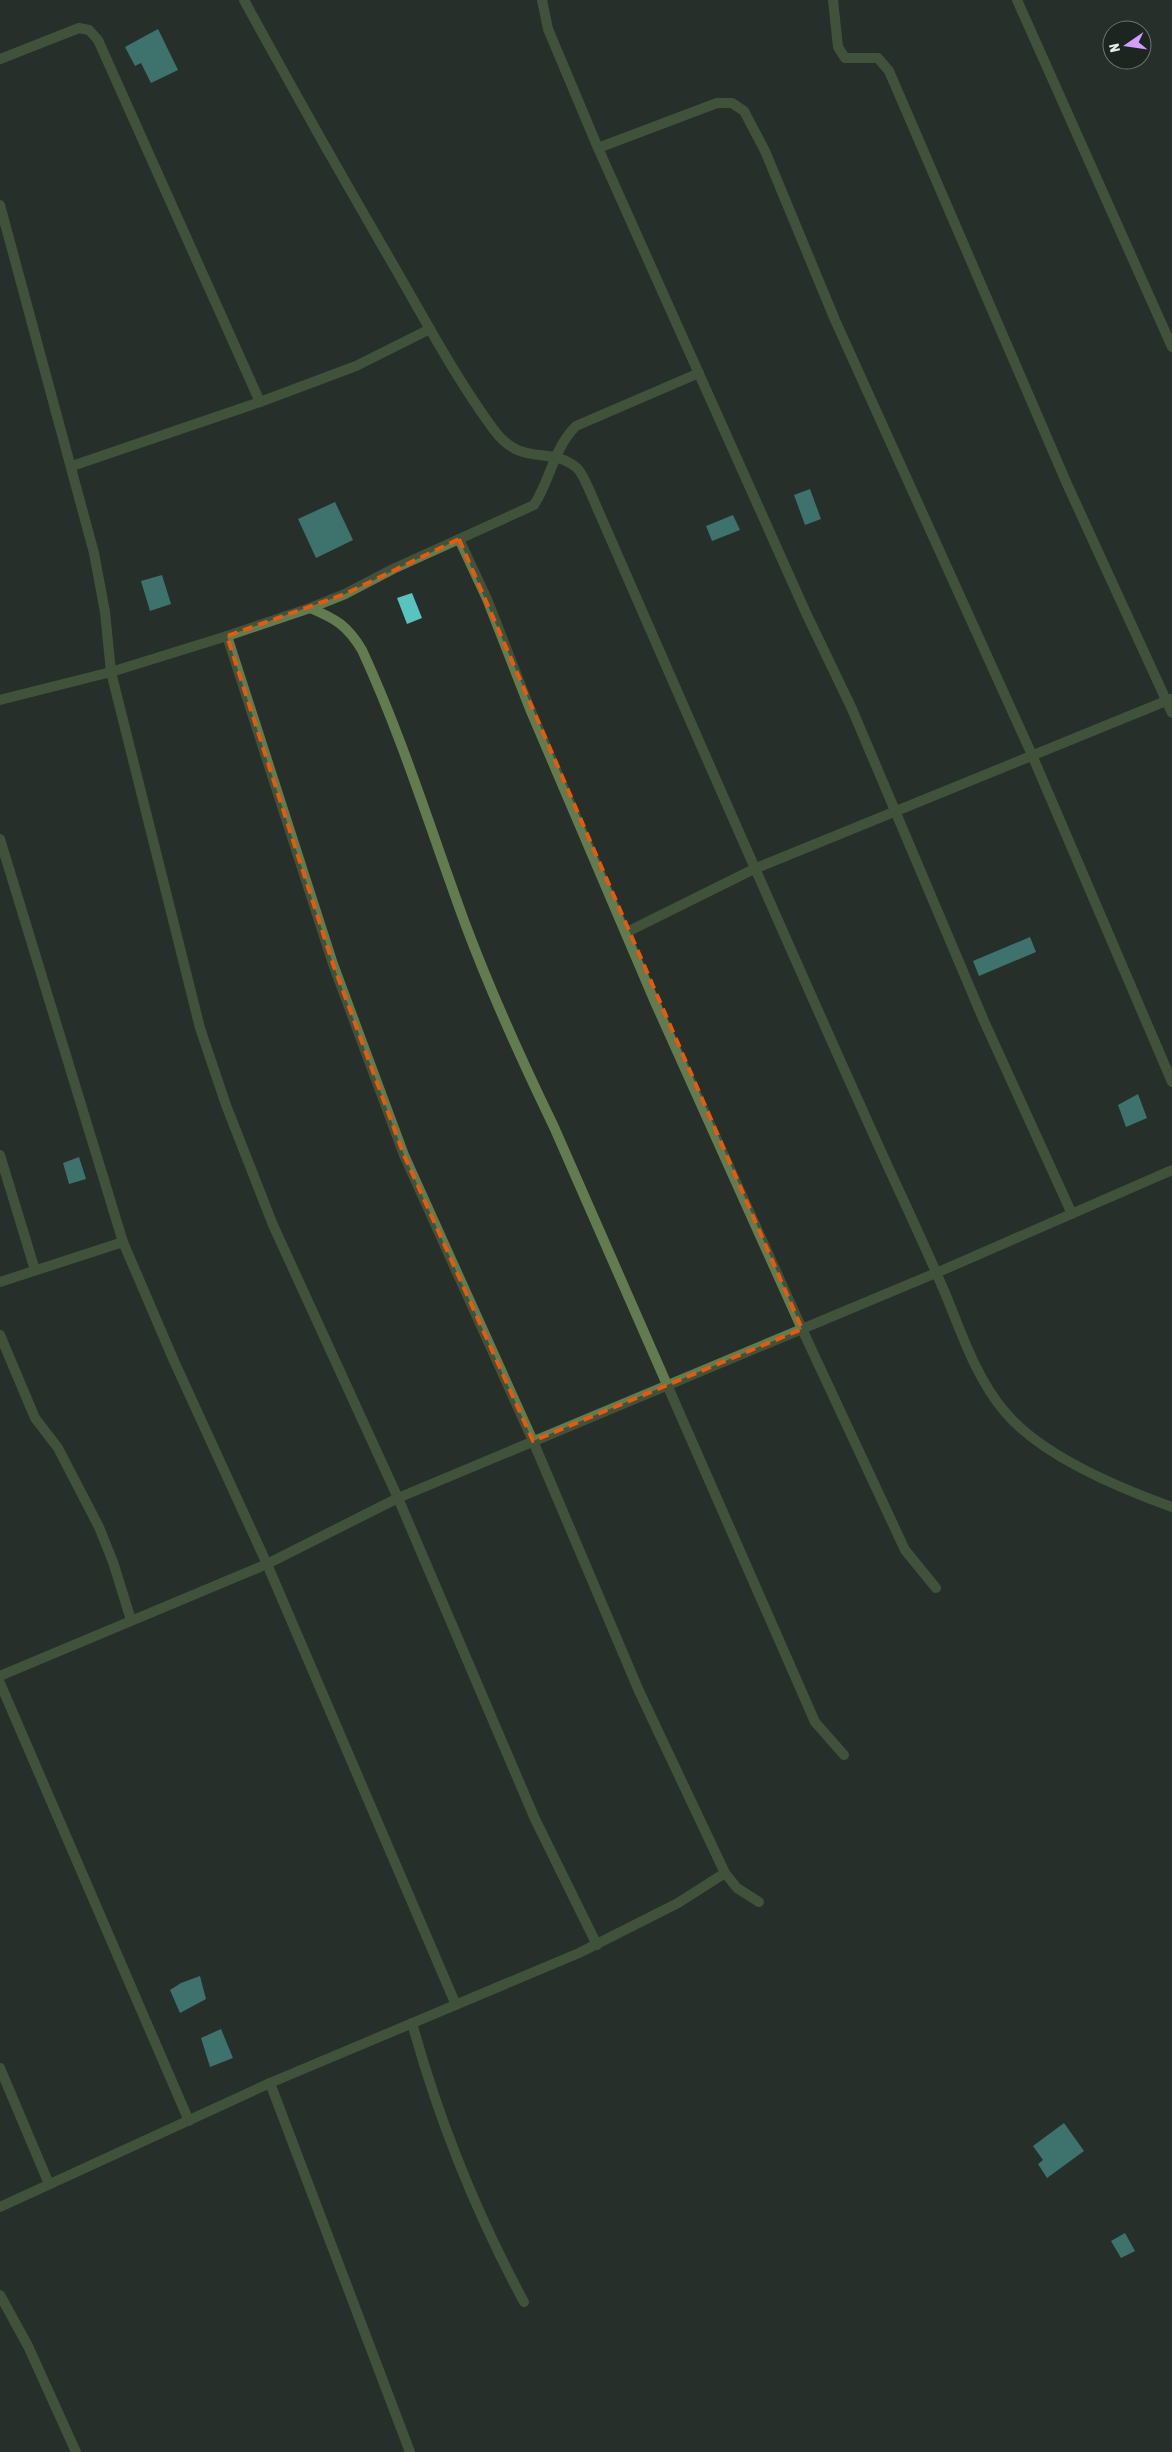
<svg xmlns="http://www.w3.org/2000/svg" width="1172" height="2452" font-family="'Asap Condensed',sans-serif">
	<rect width="100%" height="100%" fill="#262f2a"/>
	<g fill="#59c4bf">
		<polygon points="158,29 178,70 151,83 141,63 135,66 125,47"/>
		<polygon points="810,489 821,519 805,525 794,495"/>
		<polygon points="335,502 353,540 316,558 298,519"/>
		<polygon points="733,515 740,530 712,541 706,526"/>
		<polygon points="162,575 171,604 150,611 141,581"/>
		<polygon points="412,593 422,618 407,624 397,598"/>
		<polygon points="1030,937 1036,952 979,976 973,961"/>
		<polygon points="1138,1094 1147,1118 1126,1127 1118,1105"/>
		<polygon points="79,1157 86,1179 69,1184 63,1163"/>
		<polygon points="200,1976 206,1999 180,2013 170,1990 181,1983"/>
		<polygon points="221,2029 233,2058 210,2067 201,2038"/>
		<polygon points="1064,2123 1084,2151 1047,2178 1038,2164 1043,2160 1033,2146"/>
		<polygon points="1125,2233 1135,2251 1121,2258 1111,2241"/>
	</g>
	<g fill="none" stroke-linecap="round" stroke-linejoin="round">
		<g stroke="#627c50" stroke-width="10">
			<path d="M244,0C292,88 341,175 391,261C424,318 455,377 494,430C522,468 550,445 577,468C582,473 585,481 588,487C686,712 784,937 885,1160C905,1204 926,1248 945,1293C962,1334 976,1378 1005,1412C1041,1455 1119,1488 1172,1507"/>
			<polyline points="542,0 548,29 598,148 806,613 852,709 984,1021 1072,1214"/>
			<polyline points="833,0 838,47 845,58 878,58 889,71 1067,484 1172,713"/>
			<polyline points="1017,0 1172,347"/>
			<polyline points="0,59 79,28 89,30 98,40 260,402"/>
			<polyline points="598,148 717,103 732,103 744,111 765,151 835,320 1032,755 1172,1082"/>
			<polyline points="0,205 94,553 105,612 111,672 200,1028 226,1105 273,1225 398,1498 535,1819 597,1945"/>
			<polyline points="72,466 260,402 356,366 430,329"/>
			<polyline points="459,539 487,599 530,709 655,1002 802,1329 905,1550 936,1588"/>
			<path d="M310,608C336,619 347,625 362,650C403,739 432,834 466,926C492,995 522,1061 554,1127L815,1722L844,1755"/>
			<polyline points="227,636 333,964 404,1155 533,1441 639,1691 725,1873 737,1888 759,1902"/>
			<path d="M0,700L111,672L227,636L310,608L345,594L393,569L534,505C551,479 553,449 576,426L699,373"/>
			<polyline points="0,839 123,1242 174,1361 267,1564 456,2005"/>
			<polyline points="627,932 754,869 1171,699"/>
			<polyline points="0,1155 35,1270"/>
			<polyline points="0,1282 123,1242"/>
			<polyline points="0,1335 35,1418 58,1448 99,1527 113,1562 131,1620"/>
			<polyline points="0,1676 267,1564 398,1498 936,1273 1172,1170"/>
			<polyline points="0,1683 189,2121"/>
			<path d="M412,2023C439,2121 476,2213 524,2302"/>
			<polyline points="0,2068 49,2184"/>
			<polyline points="270,2083 410,2452"/>
			<polyline points="0,2207 270,2083 579,1953 678,1903 725,1873"/>
			<polyline points="0,2295 28,2346 76,2452"/>
		</g>
	</g>
	<path d="M0 0H1172V2452H0ZM459,539L802,1329L533,1441L404,1155L333,964L227,636L345,594Z" fill="#262f2a" fill-opacity=".55" fill-rule="evenodd"/>
	<path fill="none" stroke="#e8590c" stroke-width="4" stroke-dasharray="10 6" stroke-linejoin="round" d="M459,539L802,1329L533,1441L404,1155L333,964L227,636L345,594Z"/>
	<g transform="translate(1127 45) rotate(257)"><circle r="24" fill="#1c2520" stroke="#6d7570"/>
	<path d="M0-4L9 19L0 12L-9 19Z" fill="#d19dfe"/>
	<text y="-8" font-size="14" font-weight="bold" text-anchor="middle" fill="#e7ede9">N</text>
	</g>
</svg>
